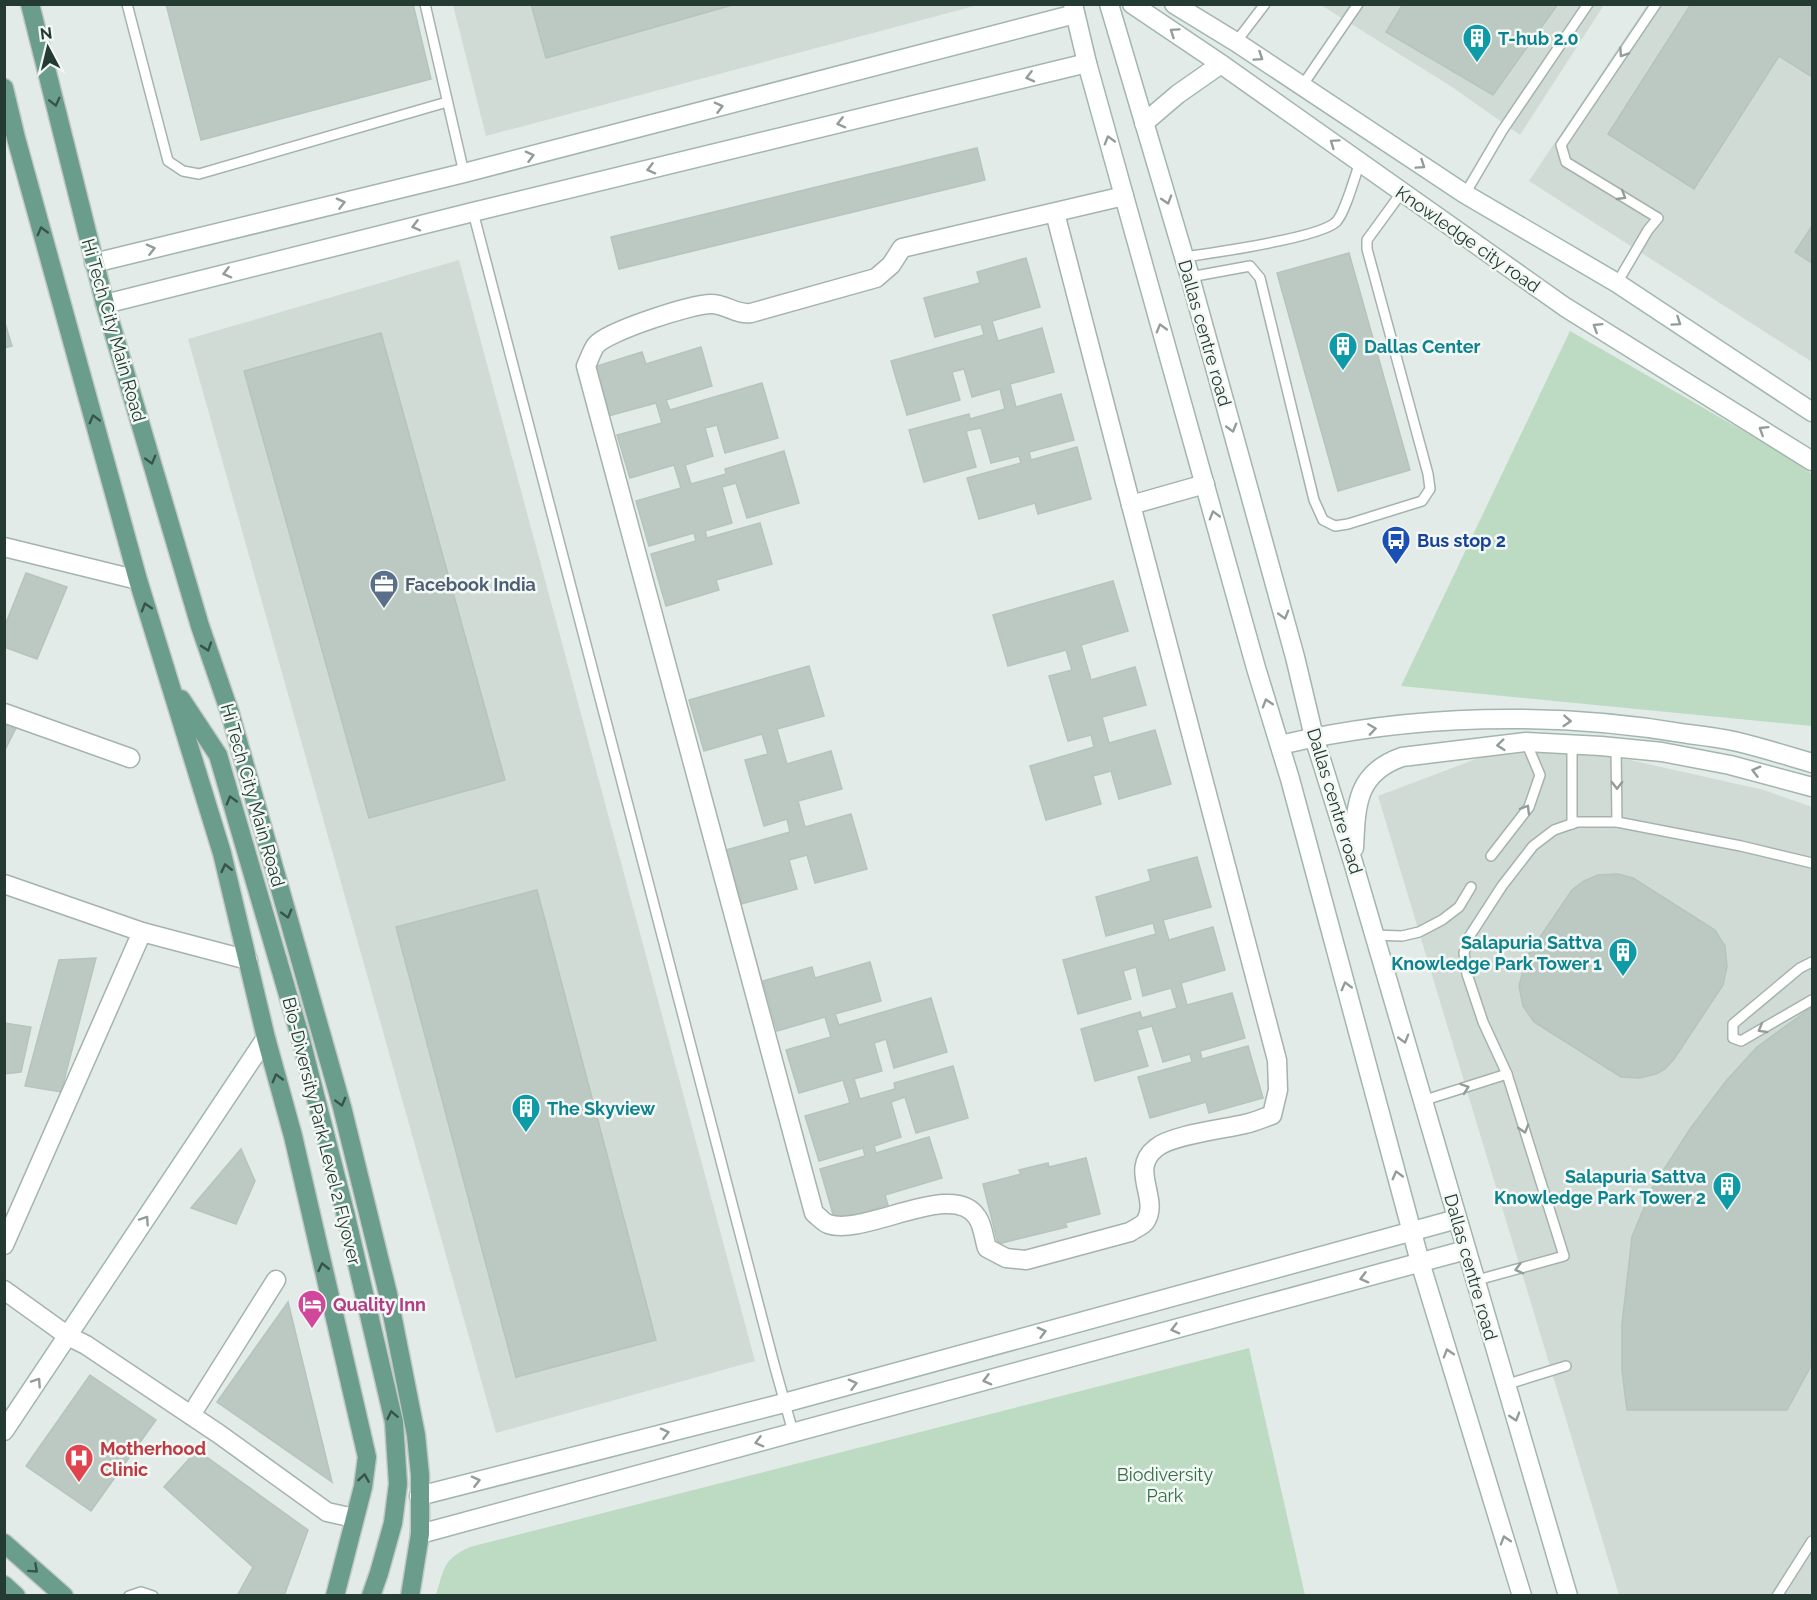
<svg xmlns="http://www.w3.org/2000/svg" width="1817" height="1600" font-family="Raleway,sans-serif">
	<rect width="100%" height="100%" fill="#e2ebe7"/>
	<g fill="#d1dbd6">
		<polygon points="453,5 978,5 486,136"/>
		<polygon points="1321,5 1604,5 1520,135 1452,87"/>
		<polygon points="1647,5 1812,5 1812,362 1529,181"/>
		<polygon points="459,260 755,1361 496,1433 188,339"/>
		<polygon points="1500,750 1612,756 1764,790 1812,807 1812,1595 1619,1595 1378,796"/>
	</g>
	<g fill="#bddbc3">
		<polygon points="1570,331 1785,455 1812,474 1812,726 1401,686"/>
		<path d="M1249,1348L1305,1595H436C444,1569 443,1559 470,1547Z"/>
	</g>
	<g fill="#bbc9c2" stroke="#b5c4bd" stroke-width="1.5">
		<polygon points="166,4 413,4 431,79 201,140"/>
		<polygon points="531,4 736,4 546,58"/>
		<polygon points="1403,4 1558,4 1493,95 1386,32"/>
		<polygon points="1691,4 1812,4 1812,77 1779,56 1694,189 1608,134"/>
		<polygon points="977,148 985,180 619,269 611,237"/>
		<polygon points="1812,226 1812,263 1795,252"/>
		<polygon points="1349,253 1410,470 1338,491 1277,273"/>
		<polygon points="1026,258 1040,307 992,321 998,341 1042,328 1054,372 1010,384 1016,407 1061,394 1074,440 1029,452 1031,460 1077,447 1091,499 1038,514 1035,503 979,519 967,478 1021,463 1019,456 991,463 981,428 966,431 976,467 924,482 909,430 969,414 970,419 1005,409 1000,389 972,397 964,369 952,372 960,400 907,415 891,361 984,335 981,324 935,337 924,298 980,283 977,272"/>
		<polygon points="4,320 12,346 4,348"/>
		<polygon points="381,333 505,780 369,818 244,371"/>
		<polygon points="701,347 712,386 666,400 670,410 762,383 778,438 725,453 717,425 705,428 713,456 685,465 691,484 726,474 725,469 784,451 799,503 747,518 736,483 722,487 732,523 705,531 707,538 760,523 772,564 716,580 719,590 666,606 651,554 696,541 694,533 649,546 636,501 681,488 674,465 630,478 617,435 662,423 656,403 608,416 594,367 642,352 646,364"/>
		<polygon points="26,573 67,587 37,659 4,647 4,628"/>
		<polygon points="1113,581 1128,631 1081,645 1091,680 1135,667 1146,705 1102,717 1109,743 1155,730 1171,784 1119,799 1111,771 1093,776 1101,804 1046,820 1030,766 1094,747 1091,735 1068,741 1049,676 1072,670 1066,650 1008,666 993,615"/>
		<polygon points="809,666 824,716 777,729 787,764 831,751 842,789 798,801 805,827 851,814 867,869 815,883 807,855 789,860 797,889 741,904 726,850 790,832 787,819 764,826 745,760 768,754 762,734 704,751 689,700"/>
		<polygon points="4,725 16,728 4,752"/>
		<polygon points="1197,857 1211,907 1163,920 1169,940 1213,927 1225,970 1181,983 1187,1005 1232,993 1245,1038 1200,1051 1202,1059 1248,1046 1263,1098 1209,1113 1206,1102 1150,1118 1138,1077 1192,1062 1190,1054 1163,1062 1152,1026 1137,1030 1148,1066 1095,1081 1081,1029 1140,1012 1142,1018 1177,1008 1171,988 1143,996 1136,967 1123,971 1131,999 1078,1014 1063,960 1156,934 1153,923 1106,936 1096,897 1151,881 1148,870"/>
		<polygon points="1618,874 1633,878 1715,930 1725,946 1727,967 1723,985 1674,1059 1665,1069 1656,1074 1639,1078 1621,1077 1534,1022 1523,1006 1519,986 1527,956 1572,890 1584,881 1598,875"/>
		<polygon points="537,890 656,1340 516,1377 396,927"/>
		<polygon points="96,958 61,1092 25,1086 59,960"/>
		<polygon points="870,962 881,1001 835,1014 839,1025 931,998 947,1052 894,1068 886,1039 874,1043 882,1071 854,1079 860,1099 895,1089 894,1083 953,1066 968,1118 916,1133 905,1097 891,1102 901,1137 874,1146 876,1153 929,1137 942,1178 885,1195 888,1205 835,1221 820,1169 865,1156 863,1148 819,1161 805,1116 850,1103 843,1080 799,1093 786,1050 831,1037 825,1017 777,1031 763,981 812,967 815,978"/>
		<polygon points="1812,1007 1812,1298 1810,1302 1812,1364 1787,1410 1627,1410 1622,1371 1622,1324 1632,1237 1652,1188 1690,1129 1726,1081 1757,1047"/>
		<polygon points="4,1023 31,1027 21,1072 4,1074"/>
		<polygon points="241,1149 255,1181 236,1224 191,1208"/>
		<polygon points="1086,1158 1100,1214 1065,1223 1067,1227 998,1244 983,1184 1021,1174 1019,1170 1048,1163 1049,1167"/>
		<polygon points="288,1302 332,1482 217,1402"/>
		<polygon points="90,1375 156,1420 91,1511 26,1466"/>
		<polygon points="197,1450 308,1530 284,1596 237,1596 253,1567 164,1487"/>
	</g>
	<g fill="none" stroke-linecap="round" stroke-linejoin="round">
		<g stroke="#a5b3ad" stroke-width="12">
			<g id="lane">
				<polyline points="127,4 168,161 183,171 199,174 447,102"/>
				<polyline points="425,4 464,173"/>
				<polyline points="1236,42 1265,4"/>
				<polyline points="1302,86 1358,4"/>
				<polyline points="1465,194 1502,131 1588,4"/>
				<polyline points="473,212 774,1364 793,1432"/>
				<path d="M1184,257C1212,253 1319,238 1336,222C1345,213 1355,176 1360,162"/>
				<polyline points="1190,277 1250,266 1260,278 1314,500 1323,520 1335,526 1348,524 1422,501 1430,489 1428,474 1367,249 1367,240 1402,192"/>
				<polyline points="1617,283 1648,230 1658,218 1566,162 1561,145 1656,4"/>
				<polyline points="1572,745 1572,824"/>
				<polyline points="1616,748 1617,822"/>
				<polyline points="1491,856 1529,807 1540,775 1526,742"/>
				<polyline points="1373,935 1402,936 1419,932 1442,920 1459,907 1471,887"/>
				<polyline points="1812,962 1800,968 1733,1024 1733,1038 1741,1041 1812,1000"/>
				<polyline points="1422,1101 1507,1074"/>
				<polyline points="1474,1281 1564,1256 1507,1074 1483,1022 1467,974 1464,953 1469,937 1502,886 1533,846 1554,830 1577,822 1617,822 1741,846 1812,863"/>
				<polyline points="1505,1385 1566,1366"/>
				<polyline points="129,1596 141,1592 153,1596"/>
				<polyline points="1777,1596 1812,1541"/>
			</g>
		</g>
		<g stroke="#a5b3ad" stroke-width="21">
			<g id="street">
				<path d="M1124,196L902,248L891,265L876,278L751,313C736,315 726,304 711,304C692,304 608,331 596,345C592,350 589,360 586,366L814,1213C818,1216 823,1222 828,1224C864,1237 953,1179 977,1217C983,1225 984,1239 987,1248L1006,1258L1026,1260L1130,1232C1134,1229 1142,1226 1145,1222C1161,1199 1128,1170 1156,1148C1171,1135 1224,1129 1245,1124C1254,1122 1263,1118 1272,1115L1278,1090L1277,1060L1131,505L1205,484"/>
				<polyline points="1055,213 1131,505"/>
				<polyline points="4,547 138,580"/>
				<polyline points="4,713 130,758"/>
				<polyline points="4,884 142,932 248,960"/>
				<polyline points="4,1245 142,932"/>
				<polyline points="4,1290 68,1336 86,1345 219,1434 327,1512 354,1518"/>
				<polyline points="191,1415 276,1280"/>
			</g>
		</g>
		<g stroke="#a2b6ae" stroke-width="21">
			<g id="secondary">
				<polyline points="1073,4 1087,63 1124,196 1256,668 1290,779 1420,1262 1522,1596"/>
				<polyline points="1109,4 1190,277 1295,657 1314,737 1353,862 1568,1596"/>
				<polyline points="1132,4 1221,64 1565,307 1812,461"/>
				<polyline points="1174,4 1236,42 1465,194 1617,283 1812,412"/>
				<polyline points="1144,123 1178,94 1221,64"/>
				<polyline points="94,263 464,173 1075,14"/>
				<polyline points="105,304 473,212 1087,63"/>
				<path d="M1280,745C1412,714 1554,711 1688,734C1705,736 1721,738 1738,742C1763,748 1788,756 1812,763"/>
				<path d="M1354,848C1356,805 1356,773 1402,757L1526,742L1601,746L1662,752L1730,765L1812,787"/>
				<polyline points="4,1431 266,1038"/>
				<polyline points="419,1496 784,1403 1457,1219"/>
				<polyline points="420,1534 1466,1250"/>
			</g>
		</g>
		<g stroke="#c2c8c6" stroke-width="21">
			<g id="primary">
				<polyline points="30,4 105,304 200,626 230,713 342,1107 388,1294 416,1435 420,1475 420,1534 410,1596"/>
				<polyline points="4,88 16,138 138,580 222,853 266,1038 293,1136 367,1457 363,1487 335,1596"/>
				<polyline points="181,699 218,755 300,1036 346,1216 394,1422 398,1484 393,1523 379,1573 371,1596"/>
				<polyline points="4,1543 64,1596"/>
				<polyline points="4,1585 16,1596"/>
			</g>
		</g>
		<use href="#lane" stroke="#fff" stroke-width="9"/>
		<use href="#street" stroke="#fff" stroke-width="18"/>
		<use href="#secondary" stroke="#fff" stroke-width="18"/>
		<use href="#primary" stroke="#6b9d8d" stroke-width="18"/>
	</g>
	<defs><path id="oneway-chevron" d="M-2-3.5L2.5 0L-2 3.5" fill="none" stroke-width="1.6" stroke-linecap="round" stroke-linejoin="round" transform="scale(1.5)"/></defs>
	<g stroke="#929d99">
		<use href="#oneway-chevron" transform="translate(1174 32) rotate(-146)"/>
		<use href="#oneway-chevron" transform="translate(1623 53) rotate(124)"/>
		<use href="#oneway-chevron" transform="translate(1259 57) rotate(34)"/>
		<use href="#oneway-chevron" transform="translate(1030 77) rotate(166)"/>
		<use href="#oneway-chevron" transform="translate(719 107) rotate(-15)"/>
		<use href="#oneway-chevron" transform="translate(841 123) rotate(166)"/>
		<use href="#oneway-chevron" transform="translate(1109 140) rotate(-106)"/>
		<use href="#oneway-chevron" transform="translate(1334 143) rotate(-145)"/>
		<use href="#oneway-chevron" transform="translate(530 156) rotate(-15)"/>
		<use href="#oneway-chevron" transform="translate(1421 165) rotate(34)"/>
		<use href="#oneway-chevron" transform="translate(651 169) rotate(166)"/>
		<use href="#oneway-chevron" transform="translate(1622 196) rotate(31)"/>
		<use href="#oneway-chevron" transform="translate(1167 200) rotate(73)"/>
		<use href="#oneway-chevron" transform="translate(341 203) rotate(-14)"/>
		<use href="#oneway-chevron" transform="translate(416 226) rotate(166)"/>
		<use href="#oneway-chevron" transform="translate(151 249) rotate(-14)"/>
		<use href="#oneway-chevron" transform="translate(227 273) rotate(166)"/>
		<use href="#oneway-chevron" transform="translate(1677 322) rotate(34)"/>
		<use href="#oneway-chevron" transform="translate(1597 327) rotate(-148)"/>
		<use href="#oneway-chevron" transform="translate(1161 328) rotate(-106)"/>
		<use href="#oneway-chevron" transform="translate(1232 428) rotate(74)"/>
		<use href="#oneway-chevron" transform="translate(1763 430) rotate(-148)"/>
		<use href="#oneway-chevron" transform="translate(1214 515) rotate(-106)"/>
		<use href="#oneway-chevron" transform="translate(1284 615) rotate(74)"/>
		<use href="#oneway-chevron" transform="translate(1267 703) rotate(-107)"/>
		<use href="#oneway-chevron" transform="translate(1567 721) rotate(4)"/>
		<use href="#oneway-chevron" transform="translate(1372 729) rotate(-8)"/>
		<use href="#oneway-chevron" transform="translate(1501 745) rotate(174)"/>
		<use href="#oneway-chevron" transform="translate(1756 771) rotate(-165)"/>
		<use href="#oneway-chevron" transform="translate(1617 785) rotate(90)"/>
		<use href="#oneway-chevron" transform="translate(1526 809) rotate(-59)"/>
		<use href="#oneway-chevron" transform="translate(1346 986) rotate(-105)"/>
		<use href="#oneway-chevron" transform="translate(1762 1029) rotate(150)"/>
		<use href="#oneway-chevron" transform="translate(1404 1039) rotate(74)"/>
		<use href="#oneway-chevron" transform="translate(1465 1088) rotate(-19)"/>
		<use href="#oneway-chevron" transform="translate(1524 1129) rotate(73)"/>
		<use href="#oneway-chevron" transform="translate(1397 1175) rotate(-105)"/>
		<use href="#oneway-chevron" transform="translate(145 1220) rotate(-56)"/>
		<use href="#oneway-chevron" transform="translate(1519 1269) rotate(165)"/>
		<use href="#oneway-chevron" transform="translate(1364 1278) rotate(165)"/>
		<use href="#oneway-chevron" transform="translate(1175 1329) rotate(165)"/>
		<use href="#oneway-chevron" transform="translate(1042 1332) rotate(-15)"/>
		<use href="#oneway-chevron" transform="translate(1448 1353) rotate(-107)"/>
		<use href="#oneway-chevron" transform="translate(987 1380) rotate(165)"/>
		<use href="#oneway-chevron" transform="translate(37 1382) rotate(-56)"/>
		<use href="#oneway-chevron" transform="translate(853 1384) rotate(-15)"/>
		<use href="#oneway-chevron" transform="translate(1515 1417) rotate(73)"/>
		<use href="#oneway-chevron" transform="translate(665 1433) rotate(-14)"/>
		<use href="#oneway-chevron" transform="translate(759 1442) rotate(165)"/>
		<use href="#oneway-chevron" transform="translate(476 1481) rotate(-14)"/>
		<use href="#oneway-chevron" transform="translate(1505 1540) rotate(-107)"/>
	</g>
	<g stroke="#36544a">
		<use href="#oneway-chevron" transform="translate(55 102) rotate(76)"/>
		<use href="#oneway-chevron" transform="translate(42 231) rotate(-105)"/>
		<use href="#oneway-chevron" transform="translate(94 419) rotate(-105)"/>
		<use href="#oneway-chevron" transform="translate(151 460) rotate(74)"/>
		<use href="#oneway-chevron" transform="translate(146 607) rotate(-107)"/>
		<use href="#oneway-chevron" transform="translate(207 647) rotate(71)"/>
		<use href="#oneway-chevron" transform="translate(231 800) rotate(-106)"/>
		<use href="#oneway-chevron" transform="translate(226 868) rotate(-103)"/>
		<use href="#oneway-chevron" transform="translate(287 914) rotate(74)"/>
		<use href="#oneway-chevron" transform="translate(277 1078) rotate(-105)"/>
		<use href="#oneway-chevron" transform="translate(341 1102) rotate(75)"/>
		<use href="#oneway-chevron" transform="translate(323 1267) rotate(-103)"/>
		<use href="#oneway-chevron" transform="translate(392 1415) rotate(-102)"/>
		<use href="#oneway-chevron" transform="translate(364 1478) rotate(-81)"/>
		<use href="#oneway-chevron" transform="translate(34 1569) rotate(42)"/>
	</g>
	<defs>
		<g id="building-pin" transform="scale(1.5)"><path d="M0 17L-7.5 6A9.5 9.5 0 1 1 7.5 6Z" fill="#0f9aa8" stroke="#f3f8f5"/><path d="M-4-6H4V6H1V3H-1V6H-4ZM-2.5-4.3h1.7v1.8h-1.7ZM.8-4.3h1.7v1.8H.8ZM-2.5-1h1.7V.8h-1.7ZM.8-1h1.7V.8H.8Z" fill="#fff"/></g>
		<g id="bus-pin" transform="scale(1.5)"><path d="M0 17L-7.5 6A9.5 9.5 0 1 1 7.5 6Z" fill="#1a4fb4" stroke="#f3f8f5"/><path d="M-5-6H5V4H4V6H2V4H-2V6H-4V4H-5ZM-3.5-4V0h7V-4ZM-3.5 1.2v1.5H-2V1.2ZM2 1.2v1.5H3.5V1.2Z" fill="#fff"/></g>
		<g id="office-pin" transform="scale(1.5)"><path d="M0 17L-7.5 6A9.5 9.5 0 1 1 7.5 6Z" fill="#5c6f8a" stroke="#f3f8f5"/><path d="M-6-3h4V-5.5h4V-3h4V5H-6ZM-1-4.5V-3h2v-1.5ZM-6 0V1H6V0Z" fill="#fff"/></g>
		<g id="hotel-pin" transform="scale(1.5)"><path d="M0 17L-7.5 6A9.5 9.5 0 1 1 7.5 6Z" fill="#d1479c" stroke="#f3f8f5"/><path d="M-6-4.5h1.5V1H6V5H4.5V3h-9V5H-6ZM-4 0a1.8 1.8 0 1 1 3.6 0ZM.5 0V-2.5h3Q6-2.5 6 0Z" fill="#fff"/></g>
		<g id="hospital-pin" transform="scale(1.5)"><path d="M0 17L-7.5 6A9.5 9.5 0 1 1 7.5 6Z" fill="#e0444e" stroke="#f3f8f5"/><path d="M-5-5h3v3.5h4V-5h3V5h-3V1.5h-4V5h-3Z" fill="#fff"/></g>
	</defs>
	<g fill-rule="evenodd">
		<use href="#building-pin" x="1477" y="38"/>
		<use href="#building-pin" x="1343" y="346"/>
		<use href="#bus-pin" x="1396" y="540"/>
		<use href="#office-pin" x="384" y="584"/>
		<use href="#building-pin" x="1623" y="952"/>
		<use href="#building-pin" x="526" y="1108"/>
		<use href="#building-pin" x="1727" y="1186"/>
		<use href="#hotel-pin" x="312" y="1304"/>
		<use href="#hospital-pin" x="79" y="1458"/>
	</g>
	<g text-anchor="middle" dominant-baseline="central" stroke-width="5" stroke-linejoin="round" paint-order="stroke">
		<g font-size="18" font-weight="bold" fill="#0d838f" stroke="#f3f8f5" text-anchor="start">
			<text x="1498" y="38">T-hub 2.0</text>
			<text x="1364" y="346">Dallas Center</text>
			<text x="1602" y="942" text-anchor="end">Salapuria Sattva<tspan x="1602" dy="21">Knowledge Park Tower 1</tspan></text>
			<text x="547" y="1108">The Skyview</text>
			<text x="1706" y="1176" text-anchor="end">Salapuria Sattva<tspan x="1706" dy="21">Knowledge Park Tower 2</tspan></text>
		</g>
		<g font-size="18" fill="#243b33" stroke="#f3f8f5">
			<text transform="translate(1468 239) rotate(35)">Knowledge city road</text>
			<text transform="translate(114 330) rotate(74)">Hi Tech City Main Road</text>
			<text transform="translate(1205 333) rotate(74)">Dallas centre road</text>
			<text transform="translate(253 795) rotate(74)">Hi Tech City Main Road</text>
			<text transform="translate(1335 801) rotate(73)">Dallas centre road</text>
			<text transform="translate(322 1131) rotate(76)">Bio-Diversity Park Level 2 Flyover</text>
			<text transform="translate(1471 1267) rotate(74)">Dallas centre road</text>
		</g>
		<g font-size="18" font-weight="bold" fill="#164399" stroke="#f3f8f5" text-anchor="start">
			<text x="1417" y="540">Bus stop 2</text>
		</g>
		<g font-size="18" font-weight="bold" fill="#4e5e75" stroke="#f3f8f5" text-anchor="start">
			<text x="405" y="584">Facebook India</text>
		</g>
		<g font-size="18" font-weight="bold" fill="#b23c85" stroke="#f3f8f5" text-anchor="start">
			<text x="333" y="1304">Quality Inn</text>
		</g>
		<g font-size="18" font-weight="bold" fill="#be3a42" stroke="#f3f8f5" text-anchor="start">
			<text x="100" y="1448">Motherhood<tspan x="100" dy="21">Clinic</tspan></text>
		</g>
		<g font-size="18" fill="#316e45" stroke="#f3f8f5">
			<text x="1165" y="1474">Biodiversity<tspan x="1165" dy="21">Park</tspan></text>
		</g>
	</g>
	<rect width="1817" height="1600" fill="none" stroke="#243b33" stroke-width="12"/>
	<g transform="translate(48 48) rotate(353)" stroke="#f3f8f5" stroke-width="4.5" paint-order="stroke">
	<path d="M0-4.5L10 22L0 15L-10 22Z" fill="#243b33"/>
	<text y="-9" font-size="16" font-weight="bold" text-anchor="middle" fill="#243b33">N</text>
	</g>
</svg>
